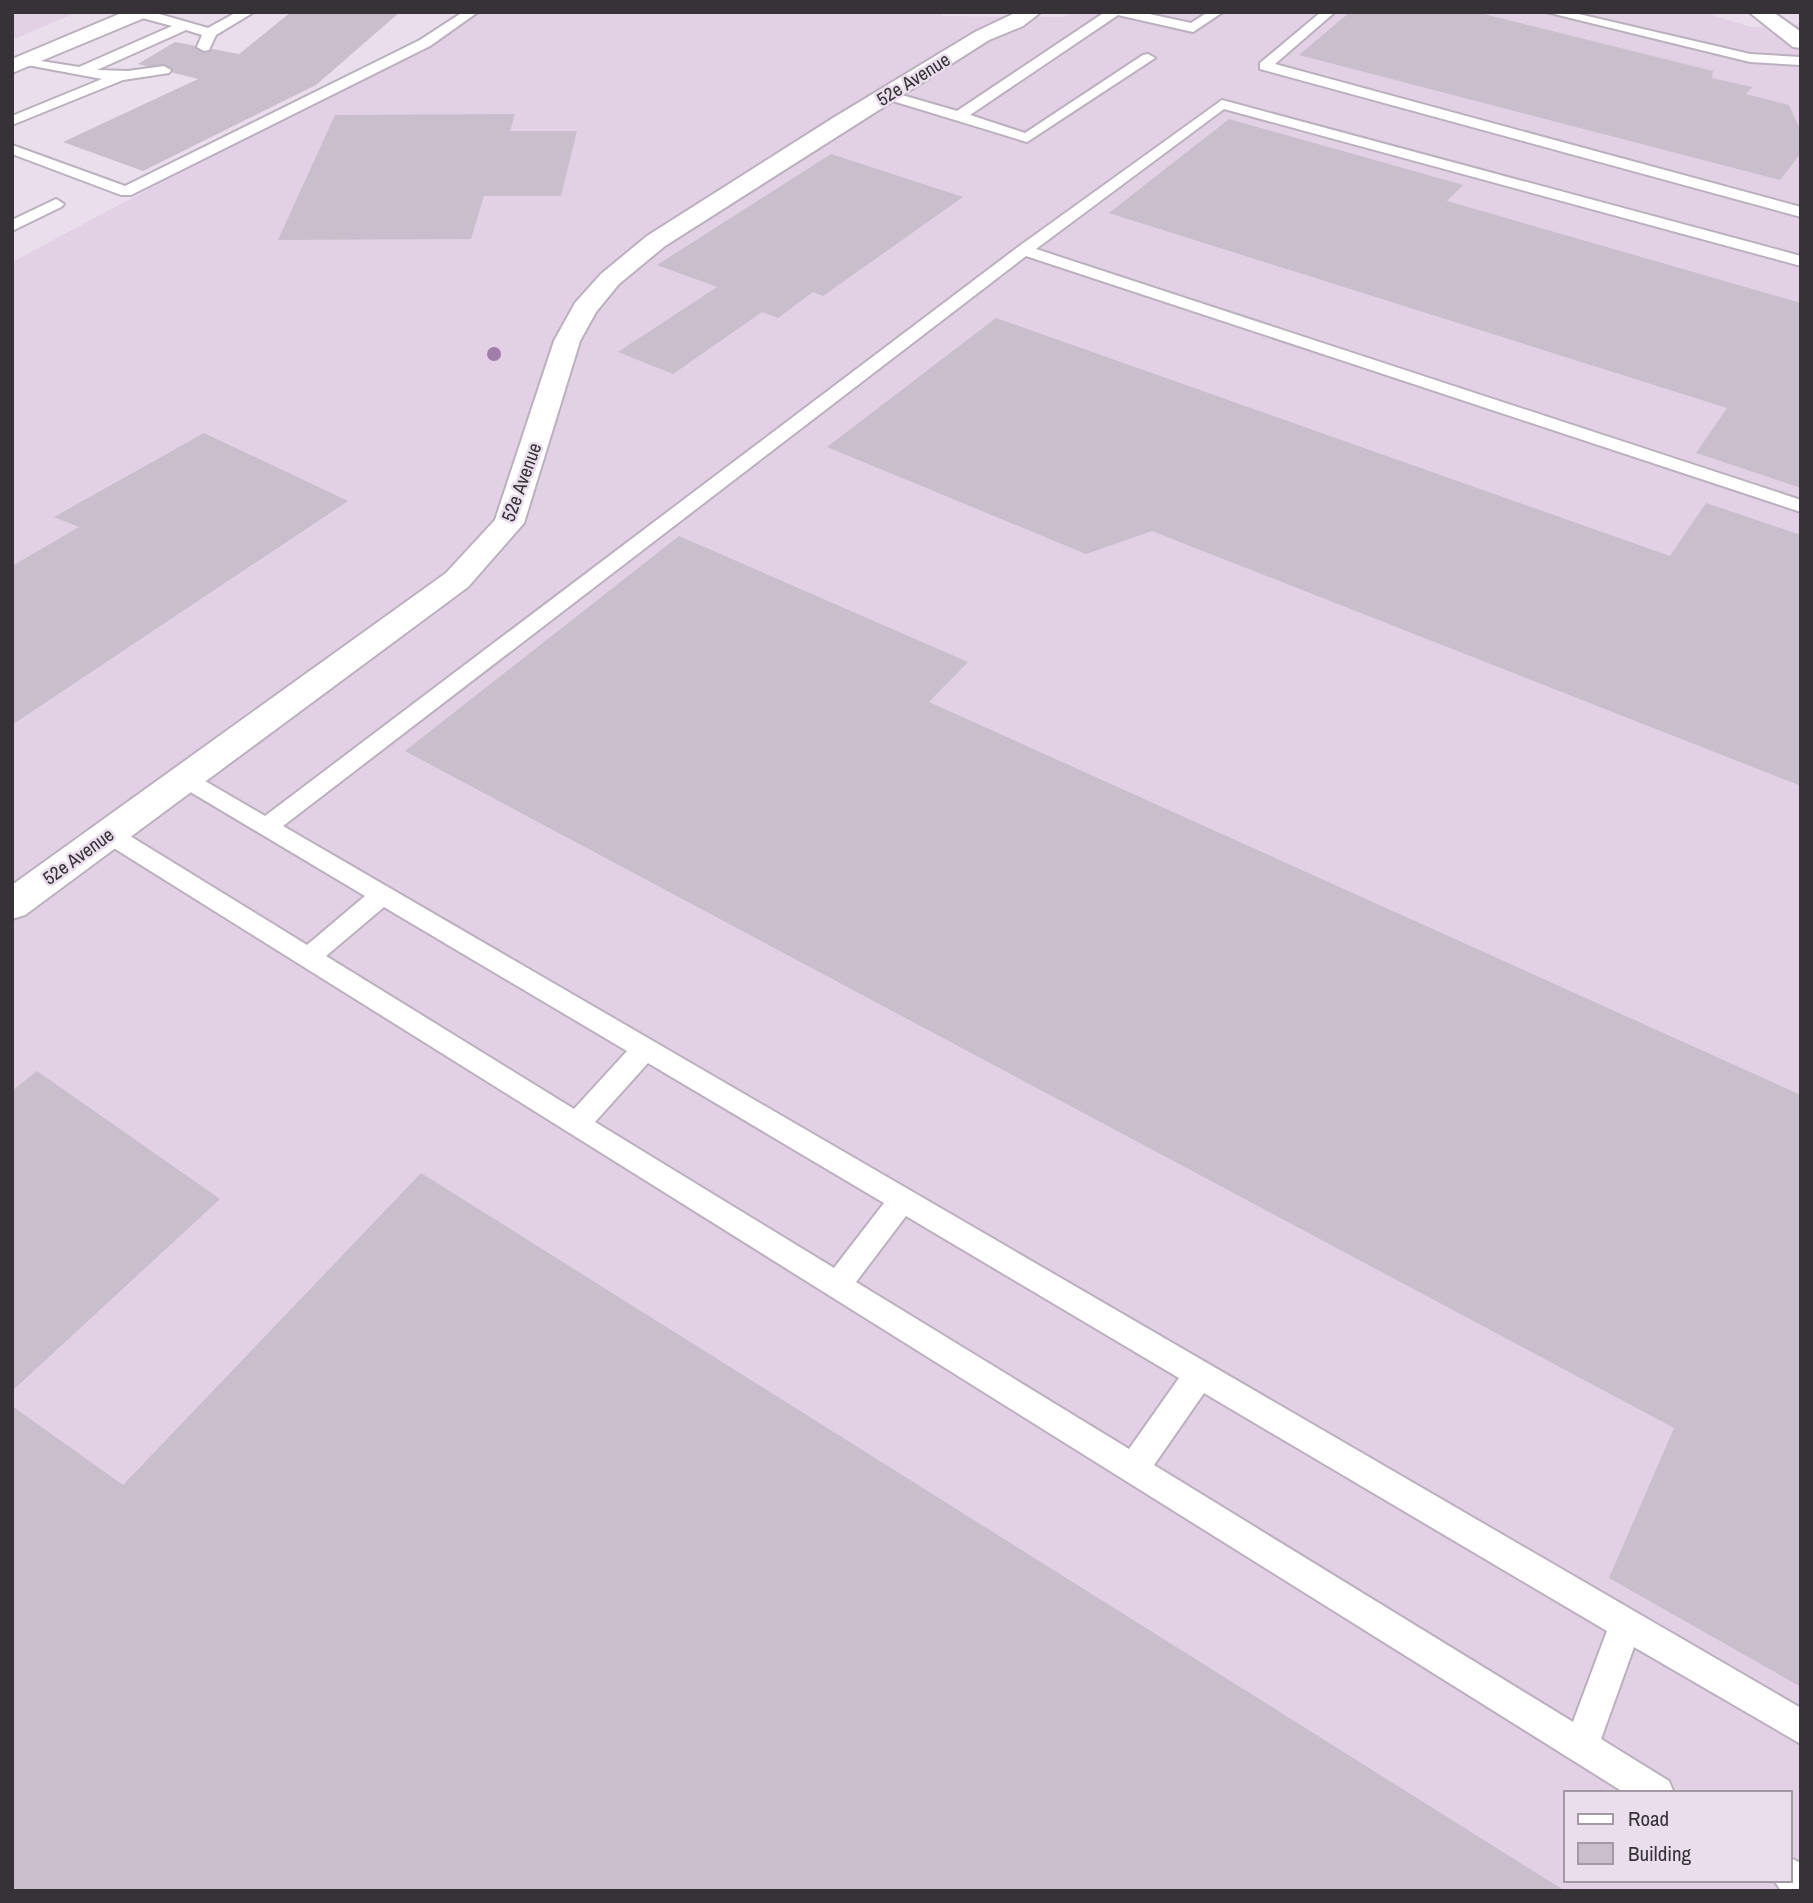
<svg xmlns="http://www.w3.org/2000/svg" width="1813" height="1903" font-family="'Archivo Narrow',sans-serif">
	<rect width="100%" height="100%" fill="#eadeed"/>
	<g fill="#e2d1e5" fill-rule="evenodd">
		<polygon points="12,12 78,12 12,40"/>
		<path d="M480,12H936L944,16L1062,17L1076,12H1703L1751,27L1801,24V1891H12V262ZM1566,1793H1790V1880H1566Z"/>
	</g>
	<g fill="#c9becb">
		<polygon points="291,12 400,12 316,85 143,171 63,142 198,79 138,64 175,42 239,54"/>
		<polygon points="1350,12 1476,12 1713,71 1712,78 1752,87 1746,94 1789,105 1801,132 1801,153 1780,180 1299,55"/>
		<polygon points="515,114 510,131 577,131 561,196 484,196 471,239 278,240 335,115"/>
		<polygon points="1229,119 1463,185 1447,201 1801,303 1801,488 1696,453 1727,408 1109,213"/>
		<polygon points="831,154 963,197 823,296 813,292 778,318 762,312 673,374 618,352 717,287 657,265"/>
		<polygon points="996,318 1670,556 1706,503 1801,535 1801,786 1152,531 1086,554 827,447"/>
		<polygon points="204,433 348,501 12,725 12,566 79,527 54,517"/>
		<polygon points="679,536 968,662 929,702 1801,1095 1801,1687 1609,1578 1674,1428 405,751"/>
		<polygon points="37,1071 220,1199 12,1391 12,1091"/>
		<polygon points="421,1173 1565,1891 12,1891 12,1406 123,1485"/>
	</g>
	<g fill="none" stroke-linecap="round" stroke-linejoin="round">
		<g stroke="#bbb0bd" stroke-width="4">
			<g id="lane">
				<polygon points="134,12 152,12 208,28 237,12 254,12 216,35 209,50 204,51 197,47 202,35 186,30 97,70 128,71 164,66 171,70 169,73 123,80 12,125 12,116 102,79 22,64 22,58 79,67 172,26 135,16"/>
				<polygon points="463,12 478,12 430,46 131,195 121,195 12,154 12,145 125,186 420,40"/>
				<polygon points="1105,12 1140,12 1191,23 1208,12 1223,12 1193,32 1118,15 970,115 1025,133 1143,55 1148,54 1155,58 1027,142 883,98 881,95 888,91 957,111"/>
				<polygon points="1321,12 1335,12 1275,64 1801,207 1801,217 1260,69 1260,63"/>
				<polygon points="1546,12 1570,12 1750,54 1801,57 1801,65 1750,62"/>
				<path d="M1222,100L1801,256V266L1224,109L1036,249L1801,500V512L1026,256L283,826L1801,1708V1744L1634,1647L1601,1739L1669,1781L1674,1793H1625L101,840L97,834L101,828L109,826L117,828L307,945L365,896L177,784L174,779L177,774L185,771L193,774L265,816L1018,247ZM384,907L627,1051L574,1109L326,956ZM648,1063L884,1203L834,1268L595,1122ZM906,1216L1179,1378L1129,1449L856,1282ZM1204,1393L1607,1631L1573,1722L1154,1465Z"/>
				<polygon points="56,199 64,204 61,207 12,231 12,220"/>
				<polygon points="1790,1858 1801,1863 1801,1891 1781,1891 1774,1880 1790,1880"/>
			</g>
		</g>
		<g stroke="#bbb0bd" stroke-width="4">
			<g id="street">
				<polygon points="1017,12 1041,12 1023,26 989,40 665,246 619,284 596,312 580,341 524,523 468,587 25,915 12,919 12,885 446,573 495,520 554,341 575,303 601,274 647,236 833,118 975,32"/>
				<polygon points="1749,12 1773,12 1801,32 1801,48 1793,47"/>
			</g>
		</g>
		<g stroke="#bbb0bd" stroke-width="4">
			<polygon id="secondary" points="124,12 152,12 149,16 12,73 12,59"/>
		</g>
		<use href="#lane" fill="#fff" fill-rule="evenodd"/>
		<use href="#street" fill="#fff" fill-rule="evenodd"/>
		<use href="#secondary" fill="#fff" fill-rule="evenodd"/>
	</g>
	<circle fill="#a17da9" cx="494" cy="354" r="7"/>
	<g text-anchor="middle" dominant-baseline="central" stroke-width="5" stroke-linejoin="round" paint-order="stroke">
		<g font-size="19" fill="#363237" stroke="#eadeed">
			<text transform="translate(913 79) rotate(-32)">52e Avenue</text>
			<text transform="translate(521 482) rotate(-70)">52e Avenue</text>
			<text transform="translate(78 856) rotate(-36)">52e Avenue</text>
		</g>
	</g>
	<rect width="1813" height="1903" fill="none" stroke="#363237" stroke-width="28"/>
	<rect x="1564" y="1791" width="228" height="91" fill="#eadeed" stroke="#a299a4" stroke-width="2"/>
	<rect x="1578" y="1814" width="35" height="10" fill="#ffffff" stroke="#a299a4" stroke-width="2"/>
	<text x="1628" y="1826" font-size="21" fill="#363237">Road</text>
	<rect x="1578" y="1843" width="35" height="21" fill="#c9becb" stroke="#a299a4" stroke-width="2"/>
	<text x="1628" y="1861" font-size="21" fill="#363237">Building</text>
</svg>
